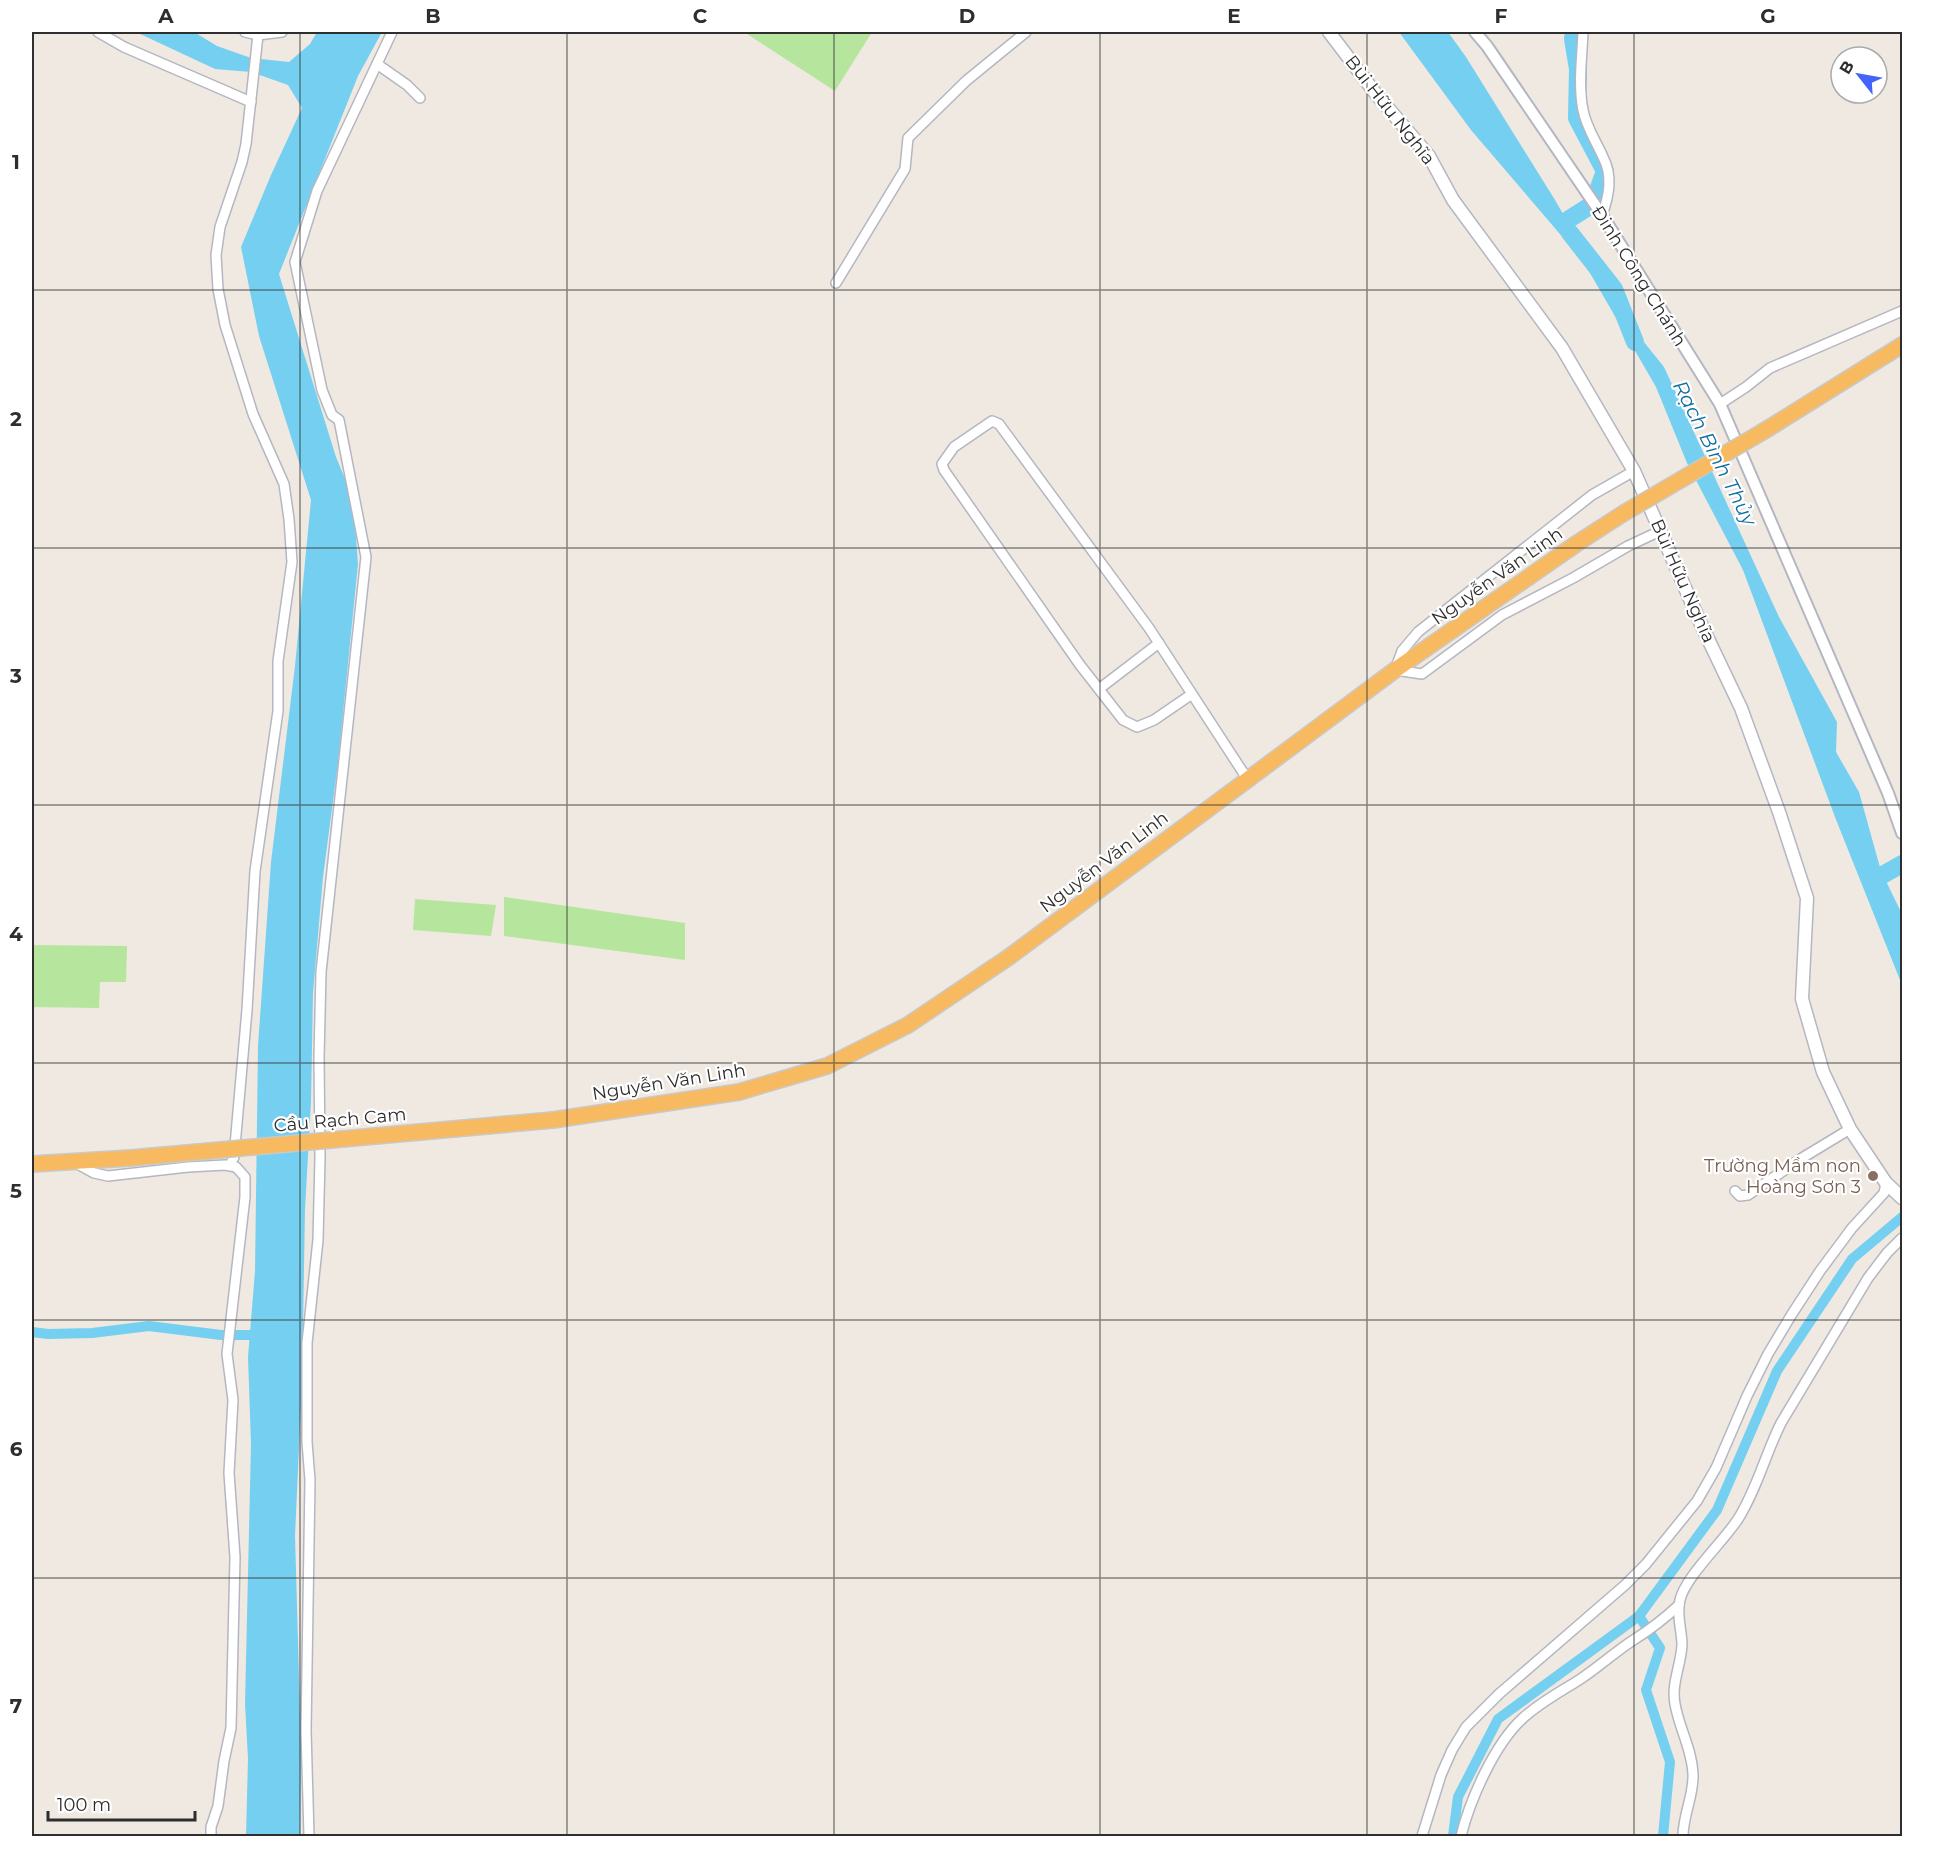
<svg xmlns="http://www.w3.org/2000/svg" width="1934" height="1868" font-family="Montserrat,sans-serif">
	<rect width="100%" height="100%" fill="#efe9e1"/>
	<g fill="#b6e59e">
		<polygon points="744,32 872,32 835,91"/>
		<polygon points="504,897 685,923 685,960 504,936"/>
		<polygon points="415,899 496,905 491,936 413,930"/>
		<polygon points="32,945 127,946 126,982 100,982 99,1008 32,1007"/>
	</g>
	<g fill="#75cff0">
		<polygon points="136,32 194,32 217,46 251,58 289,62 310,44 317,32 382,32 358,76 279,274 336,457 353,498 358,564 338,763 323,877 313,993 311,1102 305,1209 302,1382 295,1536 301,1746 300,1836 246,1836 248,1759 245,1704 251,1444 248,1357 255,1271 258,1046 271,862 295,666 311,500 259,336 241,247 271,175 302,108 288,85 251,72 215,69"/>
		<polygon points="1399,32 1448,32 1466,57 1555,200 1619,311 1664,367 1779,617 1837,722 1836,752 1859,792 1881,871 1902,914 1902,985 1835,817 1743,570 1687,463 1656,387 1583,261 1471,130"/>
	</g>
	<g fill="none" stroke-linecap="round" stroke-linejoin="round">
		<g stroke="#75cff0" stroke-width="10">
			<polyline points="32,1332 48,1334 92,1333 149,1326 221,1335 263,1335"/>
			<polyline points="1639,1616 1660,1648 1646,1690 1670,1762 1663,1836"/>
			<polyline points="1453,1836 1458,1797 1498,1719 1639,1616 1717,1510 1777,1371 1852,1259 1902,1217"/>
		</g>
		<g stroke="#75cff0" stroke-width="18">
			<polyline points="1563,223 1593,204 1605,171 1577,118 1578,69 1573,39 1574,32"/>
			<polyline points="1570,233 1614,289 1635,342"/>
			<polyline points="1879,877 1902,864"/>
		</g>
		<g stroke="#b4b7c1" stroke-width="12">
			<g id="minor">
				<polyline points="98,32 124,47 251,102"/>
				<polyline points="245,32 258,35 282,32"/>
				<path d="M1583,32C1582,57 1578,85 1583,110C1586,127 1596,141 1603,157C1613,176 1609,196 1602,215"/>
				<polyline points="377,64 407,85 420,98"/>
				<polyline points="836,283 905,169 908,138 966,81 1026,32"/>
				<polyline points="1720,404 1746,387 1770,368 1902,311"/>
				<polyline points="1634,471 1592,495 1418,632 1402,651 1395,670 1422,674 1502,615 1573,578 1628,546 1660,531"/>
				<polyline points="1099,689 1159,643"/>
				<polyline points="1192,694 1154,720 1137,727 1123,720 1080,665 944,470 942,464 954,447 992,421 999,424 1149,628 1248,780"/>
				<polyline points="74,1162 94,1173 108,1176 188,1167 225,1165 236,1167 245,1177 245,1197 227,1354 233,1400 229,1473 235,1557 231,1728 224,1761 218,1806 211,1827 211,1836"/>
				<polyline points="230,1165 234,1157 247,1010 255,871 278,711 278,661 292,562 289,519 284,484 253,414 225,325 218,289 216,255 220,227 242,162 246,144 258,35"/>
				<polyline points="1735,1191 1740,1196 1748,1195 1802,1158 1850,1129"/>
				<polyline points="309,1836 306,1731 310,1480 307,1442 307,1343 318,1240 320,1158 319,1057 321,972 366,557 339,420 332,415 322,390 295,262 317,191 392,32"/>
				<polyline points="1422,1836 1441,1775 1452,1750 1466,1727 1499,1694 1625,1585 1646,1564 1697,1501 1716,1468 1747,1396 1768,1354 1792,1314 1820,1271 1852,1228 1884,1193 1886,1183"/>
				<path d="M1461,1836C1470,1800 1494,1745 1522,1719C1539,1703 1560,1692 1579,1680C1599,1667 1616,1651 1635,1639C1651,1629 1665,1618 1679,1605"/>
				<path d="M1683,1836C1683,1815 1694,1795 1693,1774C1692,1749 1679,1728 1675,1704C1671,1684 1681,1665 1682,1645C1682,1631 1676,1614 1680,1600C1685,1577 1724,1541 1738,1519C1757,1489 1765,1455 1781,1423L1868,1278L1887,1253L1902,1238"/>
			</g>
		</g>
		<g stroke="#b4b7c1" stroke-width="14">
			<polyline id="tertiary" points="1475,32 1487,46 1602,215 1720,404 1888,793 1902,833"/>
		</g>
		<g stroke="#b4b7c1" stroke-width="15">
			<polyline id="secondary" points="1329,32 1376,94 1429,156 1453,200 1562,348 1634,471 1700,622 1741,708 1779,812 1807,898 1802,999 1823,1072 1850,1129 1886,1183 1902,1198"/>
		</g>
		<g stroke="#c9c9c9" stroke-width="18">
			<g id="trunk">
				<polyline points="1764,431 1902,345"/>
				<polyline points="553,1120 739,1092 827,1066 908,1025 1009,957 1395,670 1579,542 1624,513"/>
				<polyline points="32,1164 131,1158"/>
			</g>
		</g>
		<use href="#minor" stroke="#fff" stroke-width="9"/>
		<use href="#tertiary" stroke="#fff" stroke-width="10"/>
		<use href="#secondary" stroke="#fff" stroke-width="12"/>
		<use href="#trunk" stroke="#f8ba60" stroke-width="15"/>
		<g stroke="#c9c9c9" stroke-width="18" stroke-linecap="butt">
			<g id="trunk-bridge">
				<polyline points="1624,513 1764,431"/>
				<polyline points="131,1158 553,1120"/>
			</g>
		</g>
		<use href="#trunk-bridge" stroke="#f8ba60" stroke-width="15"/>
	</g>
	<path fill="none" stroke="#2e2e2e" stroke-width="1.5" stroke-opacity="0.55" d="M300,32V1836M567,32V1836M834,32V1836M1100,32V1836M1367,32V1836M1634,32V1836M32,290H1902M32,548H1902M32,805H1902M32,1063H1902M32,1320H1902M32,1578H1902"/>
	<circle fill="#8d6e63" stroke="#fff" stroke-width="2" cx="1873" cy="1176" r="6"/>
	<g text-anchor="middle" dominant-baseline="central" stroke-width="4.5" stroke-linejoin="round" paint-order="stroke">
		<g font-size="18" fill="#2e2e2e" stroke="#fff">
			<text transform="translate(1390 110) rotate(52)">Bùi Hữu Nghĩa</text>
			<text transform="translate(1639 276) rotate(58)">Đinh Công Chánh</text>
			<text transform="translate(1497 576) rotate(-35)">Nguyễn Văn Linh</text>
			<text transform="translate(1683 581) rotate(66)">Bùi Hữu Nghĩa</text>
			<text transform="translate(1104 862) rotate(-37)">Nguyễn Văn Linh</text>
			<text transform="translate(669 1082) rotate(-9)">Nguyễn Văn Linh</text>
			<text transform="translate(340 1120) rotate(-5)">Cầu Rạch Cam</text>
		</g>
		<g font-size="18" fill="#785e54" stroke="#fff" text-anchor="end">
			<text x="1861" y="1166">Trường Mầm non<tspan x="1861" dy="21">Hoàng Sơn 3</tspan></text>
		</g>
		<g font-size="20" font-style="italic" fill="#0d6fa3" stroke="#fff">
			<text transform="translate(1715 453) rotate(63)">Rạch Bình Thủy</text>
		</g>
	</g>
	<rect width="1934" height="1868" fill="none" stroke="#ffffff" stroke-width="66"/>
	<g transform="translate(1859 75) rotate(301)"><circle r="28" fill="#ffffff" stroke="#ababab" stroke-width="1.5"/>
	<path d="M0-4.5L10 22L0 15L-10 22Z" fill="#4264fb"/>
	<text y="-9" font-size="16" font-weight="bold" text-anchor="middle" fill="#2e2e2e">B</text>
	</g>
	<path d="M48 1811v9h147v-9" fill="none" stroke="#2e2e2e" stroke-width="3"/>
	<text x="57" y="1811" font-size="18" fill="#2e2e2e" stroke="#ffffff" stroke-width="4.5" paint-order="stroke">100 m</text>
	<rect x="33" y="33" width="1868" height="1802" fill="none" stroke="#2e2e2e" stroke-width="2"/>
	<g font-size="20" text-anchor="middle" font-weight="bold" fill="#2e2e2e">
		<text x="166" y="23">A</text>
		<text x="433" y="23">B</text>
		<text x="700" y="23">C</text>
		<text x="967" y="23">D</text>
		<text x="1234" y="23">E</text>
		<text x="1501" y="23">F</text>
		<text x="1768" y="23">G</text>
		<text x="16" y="169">1</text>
		<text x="16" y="426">2</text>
		<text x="16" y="683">3</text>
		<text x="16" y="941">4</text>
		<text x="16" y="1198">5</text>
		<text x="16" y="1456">6</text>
		<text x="16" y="1713">7</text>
	</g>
</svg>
